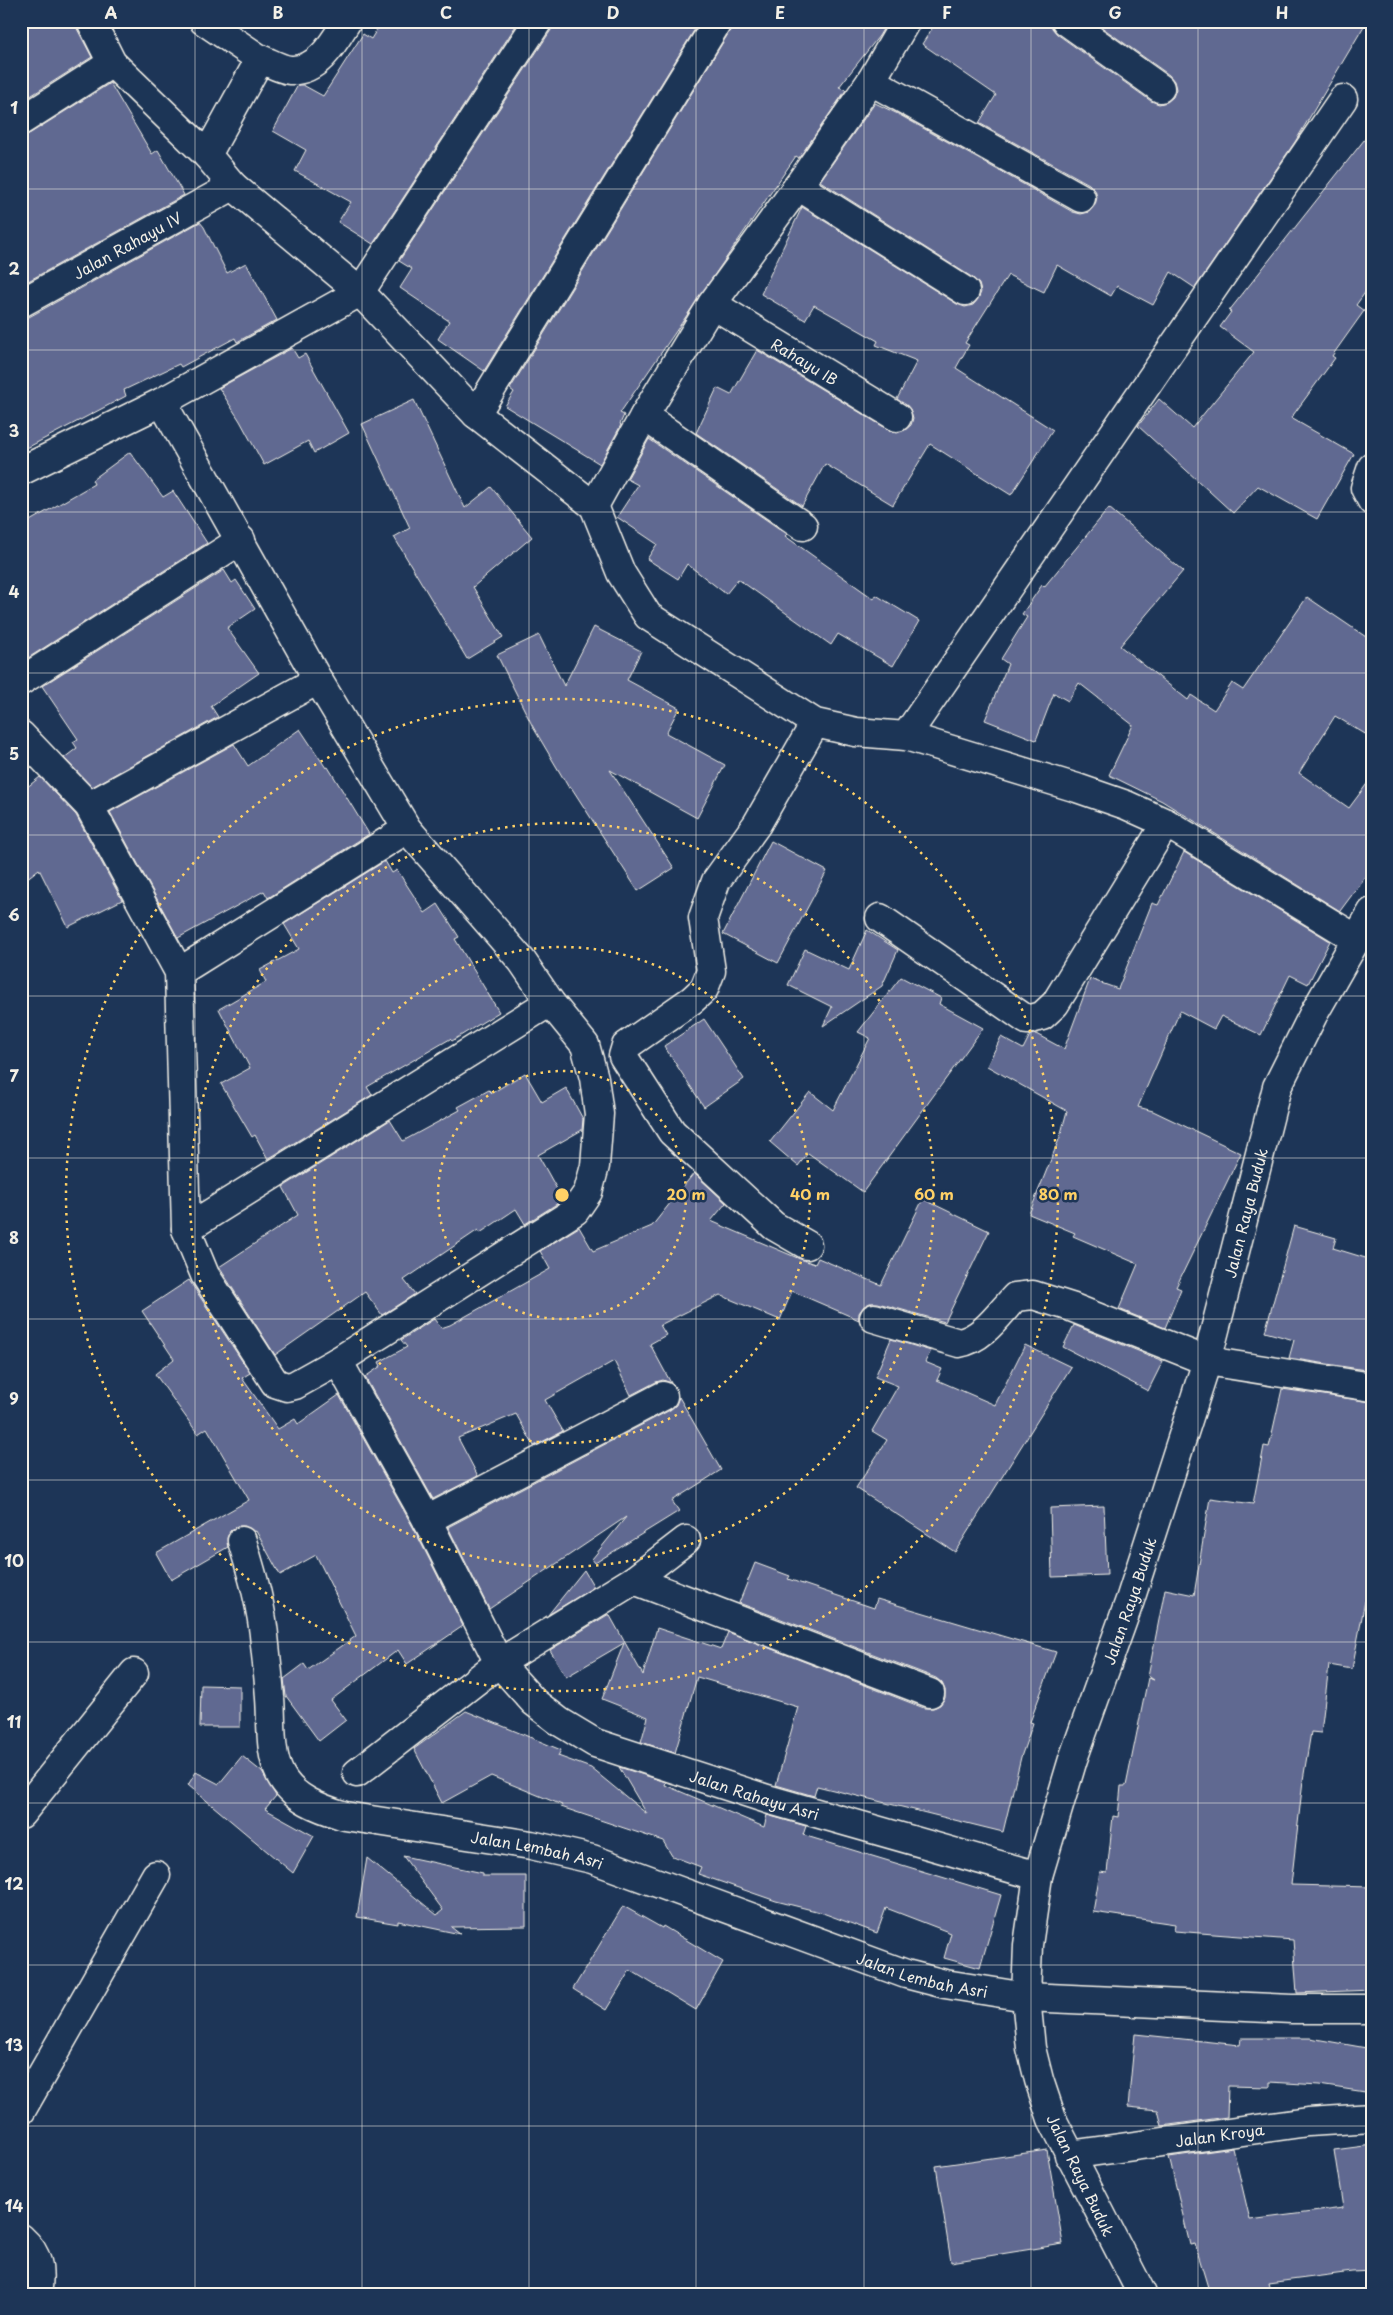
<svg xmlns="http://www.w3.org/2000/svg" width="1393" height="2315" font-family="'Playpen Sans',sans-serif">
	<rect width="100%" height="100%" fill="#1d3557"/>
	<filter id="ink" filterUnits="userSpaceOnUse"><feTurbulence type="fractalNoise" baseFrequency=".02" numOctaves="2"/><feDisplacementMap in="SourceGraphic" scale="10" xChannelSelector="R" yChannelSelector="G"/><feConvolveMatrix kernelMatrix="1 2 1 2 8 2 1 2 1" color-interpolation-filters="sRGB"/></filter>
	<g filter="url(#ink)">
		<g fill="#606991" stroke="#f4f1e8">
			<polygon points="21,21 73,21 92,57 21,102"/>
			<polygon points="382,21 519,21 373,244 338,222 351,202 295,171 306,150 273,131 298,85 303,85 323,96 363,34 371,39"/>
			<polygon points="554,21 700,21 484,371 438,339 449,321 400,288 412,269 399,261 551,30"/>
			<polygon points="734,21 888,21 879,36 839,87 846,90 799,158 796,156 620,413 624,415 620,424 621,425 600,464 505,406 514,392 510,389 731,29"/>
			<polygon points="937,21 1051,21 1052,28 1057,34 1151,101 1159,104 1167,102 1173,97 1176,89 1174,81 1169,75 1093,21 1367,21 1295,142 1195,288 1171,272 1153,305 1117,286 1111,296 1057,265 1044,292 1008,275 965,343 969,345 956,368 1053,430 1011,495 930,444 893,505 825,464 802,506 696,433 717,388 731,395 757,350 889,430 897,433 905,430 911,425 913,418 910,409 897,399 917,361 876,345 878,341 814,305 805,320 761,294 802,207 957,304 965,307 973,305 978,299 981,292 979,284 973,278 820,181 875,103 898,114 1073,212 1081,214 1089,212 1095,205 1097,197 1095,190 1089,184 979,123 996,95 922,44"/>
			<polygon points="110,83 152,154 158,150 184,195 21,285 21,137 29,134"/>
			<polygon points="1372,130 1372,283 1356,305 1364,311 1332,356 1335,358 1291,418 1354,454 1317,519 1258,486 1233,513 1138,426 1159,399 1192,428 1254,352 1220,327 1231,312 1229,311"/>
			<polygon points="200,222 204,227 227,273 246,263 277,320 237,342 235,338 181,367 179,364 124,390 126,396 21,451 21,319 29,317"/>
			<polygon points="292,348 298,358 305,354 349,433 314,453 308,441 264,465 240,421 219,388"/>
			<polygon points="414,400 465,508 491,487 532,537 473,587 503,637 467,659 394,537 410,528 362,424"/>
			<polygon points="649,439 787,534 785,536 874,599 876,595 919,621 893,666 838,634 831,645 738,579 726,594 687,564 678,579 647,559 657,544 617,517 638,485 627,479"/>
			<polygon points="130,452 163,497 173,491 207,543 25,660 21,654 21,526 94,484 92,480"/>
			<polygon points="1109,508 1183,571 1120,646 1188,700 1191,695 1214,710 1232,683 1243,690 1307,597 1372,641 1372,738 1335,716 1299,773 1349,808 1372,777 1372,868 1340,911 1162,801 1109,775 1133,725 1079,683 1068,701 1054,693 1036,740 985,720 1008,664 1001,659 1027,617 1022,614 1042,585 1044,587"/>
			<polygon points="224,570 232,583 236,580 255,609 227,628 259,673 211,706 218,717 92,787 64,758 77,748 73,742 78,739 42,686"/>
			<polygon points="594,627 641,651 627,680 679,708 666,733 725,765 697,818 610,770 674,868 638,891 571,787 569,788 533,727 497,655 539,635 564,686"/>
			<polygon points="300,729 326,768 328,767 369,834 268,898 264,891 178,938 110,812 234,744 248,766"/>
			<polygon points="40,777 76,815 122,900 68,927 39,869 21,883 21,792"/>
			<polygon points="771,841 827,871 778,963 723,934"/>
			<polygon points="1184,852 1330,941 1308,984 1290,975 1261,1035 1221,1016 1214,1029 1180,1011 1138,1107 1153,1111 1241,1153 1176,1287 1181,1289 1165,1328 1119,1309 1138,1264 1073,1236 1075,1233 1029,1214 1060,1137 1067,1111 987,1066 1001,1037 1023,1049 1030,1035 1036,1034 1064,1049 1090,979 1118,989 1152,903 1158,905"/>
			<polygon points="385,861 392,873 397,870 425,913 438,904 459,937 455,939 499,1012 452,1041 450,1039 367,1087 372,1095 268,1159 255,1135 252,1137 221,1084 250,1068 219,1009 266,982 260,970 299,949 284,924"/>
			<polygon points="867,930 898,950 882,986 823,1026 832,1007 788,985 805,949 849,970"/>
			<polygon points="901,977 941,998 939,1004 983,1028 863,1192 808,1153 798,1166 770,1142 810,1092 833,1110 870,1038 858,1032"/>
			<polygon points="704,1019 744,1079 704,1107 664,1046"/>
			<polygon points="525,1073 542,1102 566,1088 583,1119 582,1130 538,1155 563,1200 525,1224 516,1209 480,1233 478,1230 404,1280 415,1294 382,1315 365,1292 275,1355 219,1267 298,1215 283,1187 390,1120 403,1141 460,1110 458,1107 489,1090 492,1093"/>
			<polygon points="694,1173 726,1203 711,1221 800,1259 815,1264 818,1258 881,1285 923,1199 989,1231 945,1322 878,1303 870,1303 864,1306 859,1313 859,1320 792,1291 780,1320 720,1295 660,1325 666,1335 650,1344 671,1383 663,1380 656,1382 631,1395 614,1361 545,1400 563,1431 534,1446 516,1414 458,1438 478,1476 433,1499 365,1377 381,1366 379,1362 407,1347 401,1340 434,1319 441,1328 450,1325 550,1269 540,1251 579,1227 593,1251 652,1226"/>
			<polygon points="1294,1226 1336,1238 1333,1248 1372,1260 1372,1371 1289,1358 1294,1340 1265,1332"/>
			<polygon points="189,1280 250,1373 242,1378 278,1429 295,1419 298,1424 339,1395 413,1527 463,1626 407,1664 398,1650 331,1700 346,1720 319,1741 286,1696 284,1679 304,1664 308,1670 356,1636 316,1555 280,1575 256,1531 254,1532 245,1526 237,1526 230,1531 227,1538 228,1547 171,1580 156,1553 249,1500 207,1428 198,1434 155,1374 174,1359 142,1311"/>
			<polygon points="1074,1325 1163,1361 1148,1391 1063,1347"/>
			<polygon points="891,1339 931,1351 925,1362 942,1369 937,1380 995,1405 1025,1345 1071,1367 955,1552 856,1488 887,1440 872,1431 898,1386 875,1377"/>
			<polygon points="1282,1389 1372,1402 1372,1585 1369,1602 1365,1601 1352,1669 1329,1665 1321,1733 1311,1732 1303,1780 1291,1885 1372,1887 1372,1990 1297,1993 1293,1940 1174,1931 1175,1924 1093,1912 1100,1872 1107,1873 1113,1816 1118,1817 1121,1786 1126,1786 1148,1678 1154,1680 1148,1676 1165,1589 1194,1595 1210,1498 1253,1504 1264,1446 1269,1447"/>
			<polygon points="679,1397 721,1470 672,1501 679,1511 595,1563 592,1559 626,1517 489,1609 448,1527 670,1410 676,1405"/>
			<polygon points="1104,1506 1107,1575 1052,1577 1050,1508"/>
			<polygon points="755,1563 790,1576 788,1579 874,1608 877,1599 1056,1652 1030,1722 1033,1723 1021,1757 1003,1832 817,1786 814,1796 776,1785 798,1707 697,1677 675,1753 641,1742 648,1717 602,1699 624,1643 566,1677 550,1650 609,1614 643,1675 657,1628 721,1649 728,1632 924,1708 933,1708 940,1705 945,1698 945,1690 942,1683 936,1678 739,1603"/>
			<polygon points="584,1570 594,1587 548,1615"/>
			<polygon points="201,1685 240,1686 240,1727 200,1727"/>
			<polygon points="466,1711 561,1750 558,1756 591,1768 647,1814 619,1767 666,1782 665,1785 764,1827 767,1815 806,1826 803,1835 1001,1895 980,1968 944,1958 951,1933 886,1908 877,1933 820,1912 776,1901 698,1874 701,1867 672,1856 663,1841 561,1807 562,1805 491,1776 442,1803 414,1749"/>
			<polygon points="242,1756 262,1772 276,1796 265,1809 314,1836 293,1873 188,1785 196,1772 219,1784"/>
			<polygon points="403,1856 483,1873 483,1876 526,1876 526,1926 451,1927 460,1934 398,1921 398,1924 357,1917 367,1858 437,1915 443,1910"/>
			<polygon points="623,1906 662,1928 663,1926 723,1962 696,2010 630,1970 606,2010 573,1989"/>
			<polygon points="1135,2034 1240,2045 1241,2038 1310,2038 1372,2049 1372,2093 1319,2085 1270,2082 1270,2087 1228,2086 1227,2117 1162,2126 1158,2110 1128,2107"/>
			<polygon points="1372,2145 1372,2271 1352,2272 1268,2283 1271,2294 1210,2294 1195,2244 1190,2245 1169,2157 1233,2148 1250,2220 1343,2208 1334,2150"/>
			<polygon points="1047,2150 1063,2244 951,2262 936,2166"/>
		</g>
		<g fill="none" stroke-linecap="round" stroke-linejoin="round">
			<g stroke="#f4f1e8" stroke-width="31">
				<g id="minor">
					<polyline points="91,21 112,63 207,155 233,186 360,292 476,414 594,506 621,573 648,616 815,723 856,732 906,736 1077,788 1126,805 1166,823 1355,938"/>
					<polyline points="204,21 260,59"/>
					<polyline points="1066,21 1160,88"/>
					<polyline points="871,81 1081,198"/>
					<polyline points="21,121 112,63"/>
					<path d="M207,155L260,59C269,62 280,69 290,70C318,72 334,42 347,21"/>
					<polyline points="798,186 965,291"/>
					<path id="s1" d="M21,303L233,186"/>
					<path id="s2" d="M712,304L897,417"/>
					<polyline points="476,414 718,21"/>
					<polyline points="644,416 803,526"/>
					<polyline points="1372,467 1365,488 1372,501"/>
					<polyline points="21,471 162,402 360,292 538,21"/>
					<polyline points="594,506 644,416 712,304 798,186 871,81 906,21"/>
					<polyline points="21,681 241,540"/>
					<polyline points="21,735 89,806 179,972 186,1229 205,1275 275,1383 287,1387 295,1385 338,1361 575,1211 588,1192 595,1166 599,1114 594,1078 585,1045 550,1002 522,961 407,829 318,680 162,402"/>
					<polyline points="906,736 1343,99"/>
					<polyline points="89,806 318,680"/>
					<polyline points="880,918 1027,1020 1042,1016 1055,1004 1166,823"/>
					<polyline points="179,972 407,829"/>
					<polyline points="186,1229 550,1002"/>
					<polyline points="807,1245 774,1226 672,1132 623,1056 626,1046 692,1000 704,989 711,971 703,918 716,881 757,824 815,723"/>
					<path d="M874,1318L959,1343C983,1339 999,1314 1015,1297L1033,1295L1071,1307L1207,1361L1372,1387"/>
					<path id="s3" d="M338,1361L427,1520L499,1663L534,1702L560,1722L595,1743L767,1799L1038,1876"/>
					<polyline points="427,1520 663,1396"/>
					<path id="s4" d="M242,1541C253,1577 262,1607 265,1645C267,1663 269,1681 270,1698C272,1722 269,1752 280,1774C293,1799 319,1808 345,1816L531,1845L592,1859L906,1974L945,1984L1026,1997L1292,2009H1372"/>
					<polyline points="634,1580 930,1693"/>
					<polyline points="357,1773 499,1663 634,1580 686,1540"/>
					<polyline points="21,1814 134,1673"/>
					<polyline points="21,2111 156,1875"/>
					<path id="s5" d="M1069,2155L1308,2122L1372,2118"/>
					<path d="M21,2238C39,2254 41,2270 37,2294"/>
					<path id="s6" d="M1142,2294L1052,2119L1039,2080L1031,2048L1026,1997L1028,1945L1038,1876L1073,1759L1130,1600L1207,1361L1277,1087L1313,1015L1372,912"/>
				</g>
			</g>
			<use href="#minor" stroke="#1d3557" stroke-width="28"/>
		</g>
	</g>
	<path fill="none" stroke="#f4f1e8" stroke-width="1" stroke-opacity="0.55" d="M195,21V2294M362,21V2294M529,21V2294M696,21V2294M864,21V2294M1031,21V2294M1198,21V2294M21,189H1372M21,350H1372M21,512H1372M21,673H1372M21,835H1372M21,996H1372M21,1158H1372M21,1319H1372M21,1480H1372M21,1642H1372M21,1803H1372M21,1965H1372M21,2126H1372"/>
	<g fill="none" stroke="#ffd166" stroke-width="2.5" stroke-dasharray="2.5 5">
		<circle cx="562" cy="1195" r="124"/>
		<circle cx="562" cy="1195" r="248"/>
		<circle cx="562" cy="1195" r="372"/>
		<circle cx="562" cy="1195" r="496"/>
	</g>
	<g text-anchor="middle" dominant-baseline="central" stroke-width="5" stroke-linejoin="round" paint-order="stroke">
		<g font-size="15" fill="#f4f1e8" stroke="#1d3557">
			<text stroke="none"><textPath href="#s1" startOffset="121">Jalan Rahayu IV</textPath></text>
			<text stroke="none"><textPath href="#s2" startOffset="109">Rahayu IB</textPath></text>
			<text stroke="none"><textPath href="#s6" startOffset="1139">Jalan Raya Buduk</textPath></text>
			<text stroke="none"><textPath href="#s6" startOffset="734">Jalan Raya Buduk</textPath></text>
			<text stroke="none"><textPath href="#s3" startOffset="636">Jalan Rahayu Asri</textPath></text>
			<text stroke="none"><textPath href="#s4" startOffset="512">Jalan Lembah Asri</textPath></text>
			<text stroke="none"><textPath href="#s4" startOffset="918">Jalan Lembah Asri</textPath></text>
			<text stroke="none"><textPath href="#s5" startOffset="152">Jalan Kroya</textPath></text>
			<text transform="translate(1081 2175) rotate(64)">Jalan Raya Buduk</text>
		</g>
	</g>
	<circle cx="562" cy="1195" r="8" fill="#ffd166" stroke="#1d3557" stroke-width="2.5"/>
	<g font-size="15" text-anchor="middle" font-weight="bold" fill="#ffd166" stroke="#1d3557" stroke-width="5" stroke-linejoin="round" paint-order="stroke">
		<text x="686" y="1200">20 m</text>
		<text x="810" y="1200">40 m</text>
		<text x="934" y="1200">60 m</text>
		<text x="1058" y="1200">80 m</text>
	</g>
	<rect width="1393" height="2315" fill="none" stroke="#1d3557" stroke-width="55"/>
	<rect x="28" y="28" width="1338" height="2260" fill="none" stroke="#f4f1e8" stroke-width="2"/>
	<g font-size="16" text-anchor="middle" font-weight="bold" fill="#f4f1e8">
		<text x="111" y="19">A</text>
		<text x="278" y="19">B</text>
		<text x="446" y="19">C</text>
		<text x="613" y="19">D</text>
		<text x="780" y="19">E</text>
		<text x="947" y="19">F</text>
		<text x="1115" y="19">G</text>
		<text x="1282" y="19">H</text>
		<text x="14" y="114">1</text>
		<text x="14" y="275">2</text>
		<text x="14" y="437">3</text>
		<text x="14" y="598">4</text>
		<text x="14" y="760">5</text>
		<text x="14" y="921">6</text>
		<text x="14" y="1082">7</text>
		<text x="14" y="1244">8</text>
		<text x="14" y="1405">9</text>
		<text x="14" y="1567">10</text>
		<text x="14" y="1728">11</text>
		<text x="14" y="1890">12</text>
		<text x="14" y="2051">13</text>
		<text x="14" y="2212">14</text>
	</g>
</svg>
